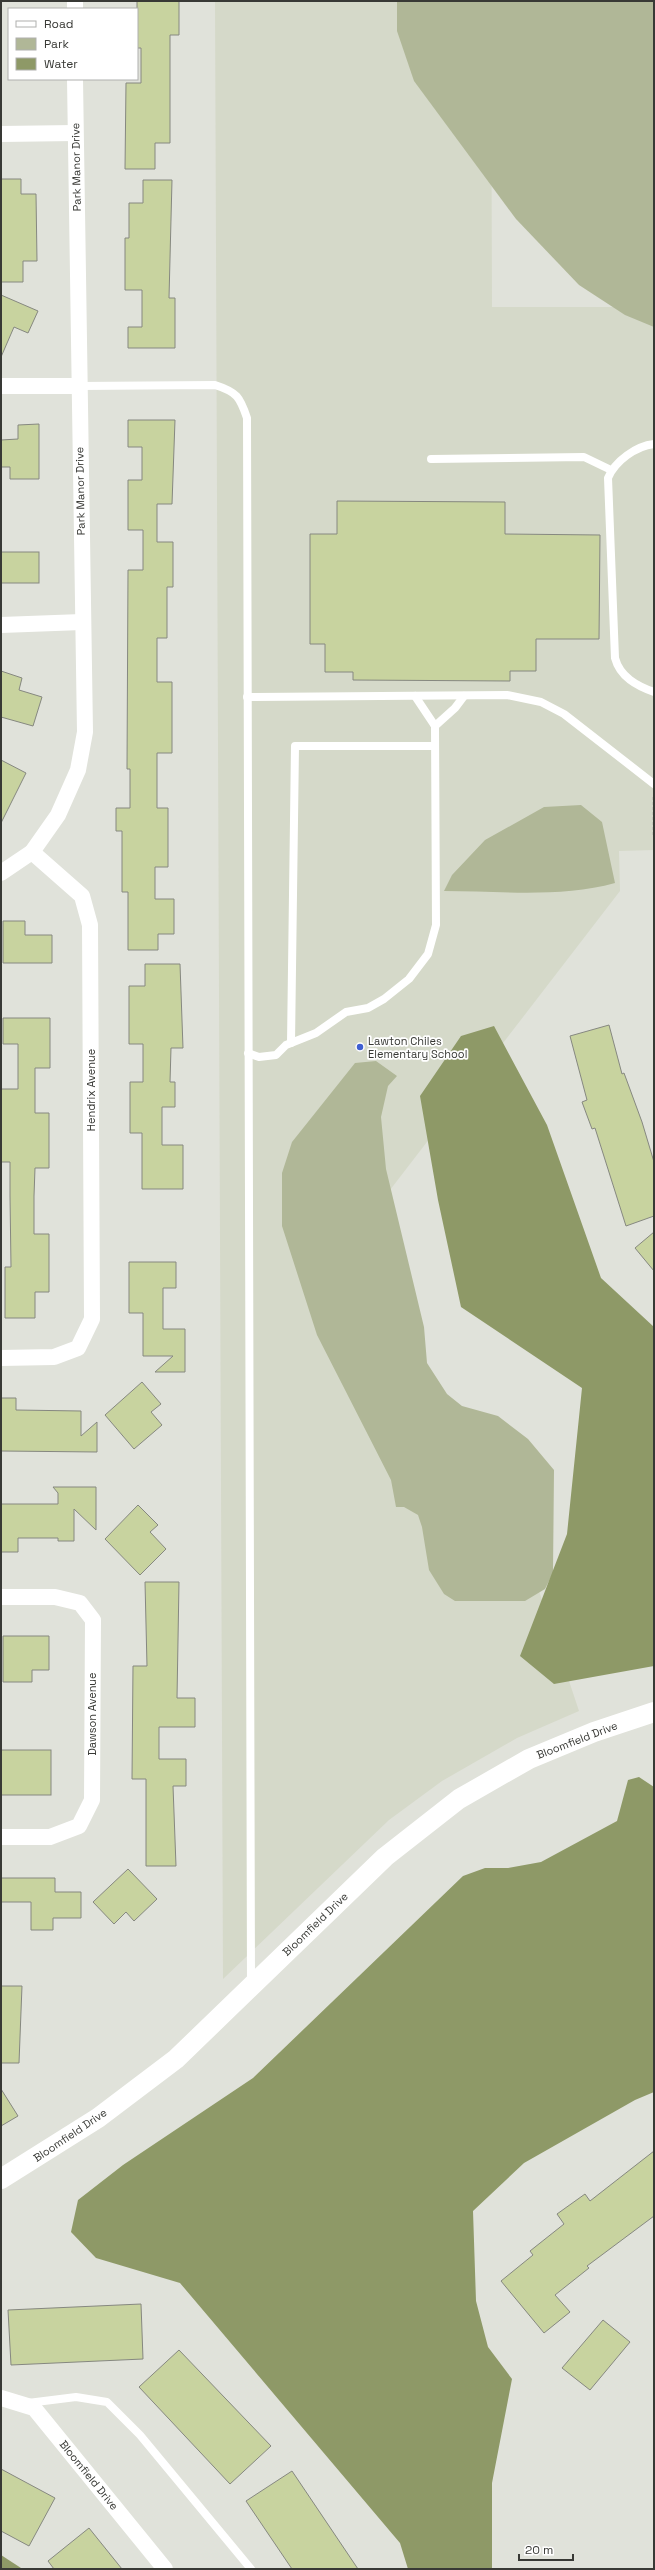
<svg xmlns="http://www.w3.org/2000/svg" width="655" height="2570" font-family="'Space Grotesk',sans-serif">
	<rect width="100%" height="100%" fill="#e0e2da"/>
	<polygon fill="#d5d9c9" points="215,1 491,1 492,307 654,307 654,850 619,851 620,891 380,1203 441,1448 532,1570 579,1711 517,1738 442,1781 389,1820 223,1979"/>
	<g fill="#b0b797">
		<polygon points="397,1 654,1 654,327 625,315 579,285 516,219 414,81 397,31"/>
		<path d="M581,805L602,822L615,883C561,898 499,891 444,891L452,875L485,840L544,807Z"/>
		<polygon points="376,1061 397,1076 388,1086 381,1117 386,1169 424,1327 427,1363 447,1394 462,1406 498,1416 528,1439 554,1470 553,1573 545,1589 525,1601 455,1601 444,1594 429,1570 422,1527 418,1515 404,1507 396,1507 391,1480 317,1335 282,1226 282,1173 292,1142 355,1063"/>
	</g>
	<g fill="#8e9967">
		<polygon points="494,1026 547,1125 601,1278 654,1327 654,1666 554,1684 520,1656 567,1534 582,1388 461,1307 438,1200 420,1096 461,1036"/>
		<polygon points="639,1777 654,1787 654,2092 635,2100 524,2163 473,2211 476,2301 488,2347 512,2379 492,2483 492,2569 408,2569 400,2543 180,2283 96,2258 71,2232 78,2200 123,2165 253,2078 463,1876 485,1868 508,1868 541,1862 617,1821 628,1780"/>
		<polygon points="1,2555 21,2568 22,2569 1,2569"/>
	</g>
	<g fill="#c8d39f" stroke="#868880">
		<polygon points="137,1 179,1 179,35 170,35 170,143 155,143 155,169 125,169 126,83 141,83 141,48 137,48"/>
		<polygon points="1,179 21,179 21,194 36,194 37,261 23,261 23,282 1,282"/>
		<polygon points="143,180 172,180 169,298 175,298 175,348 128,348 128,327 142,327 142,290 125,290 125,238 129,238 129,203 143,203"/>
		<polygon points="1,295 38,311 28,333 14,327 1,357"/>
		<polygon points="128,420 175,420 172,504 157,504 157,542 173,542 173,587 167,587 167,638 157,638 157,682 172,682 172,753 157,753 157,808 168,808 168,867 155,867 155,899 174,899 174,934 158,934 158,950 128,950 128,892 122,892 122,831 116,831 116,808 130,808 130,769 127,769 128,570 143,570 143,530 128,530 128,480 142,480 142,447 128,447"/>
		<polygon points="39,424 39,479 10,479 10,467 1,467 1,440 18,439 18,425"/>
		<polygon points="337,501 505,502 505,534 600,535 599,639 536,639 536,671 510,671 510,681 353,680 353,672 325,672 325,644 310,644 310,534 337,534"/>
		<rect x="1" y="552" width="38" height="31"/>
		<polygon points="1,671 22,678 19,690 42,697 33,726 1,717"/>
		<polygon points="1,760 26,773 1,823"/>
		<polygon points="3,921 25,921 25,935 52,935 52,963 3,963"/>
		<polygon points="145,964 180,964 183,1048 171,1048 170,1082 175,1082 175,1107 162,1107 162,1145 183,1145 183,1189 142,1189 142,1133 130,1133 130,1082 143,1082 143,1044 129,1044 129,986 145,986"/>
		<polygon points="3,1018 50,1018 50,1068 35,1068 35,1113 49,1113 49,1168 35,1168 34,1196 34,1234 49,1234 49,1292 35,1292 35,1318 5,1318 5,1267 11,1267 10,1196 10,1162 1,1162 1,1089 18,1089 18,1044 3,1044"/>
		<polygon points="609,1025 622,1074 624,1073 642,1122 654,1162 654,1216 626,1226 595,1128 592,1129 582,1102 587,1100 570,1036"/>
		<polygon points="654,1232 654,1271 635,1248"/>
		<polygon points="129,1262 176,1262 176,1288 163,1288 163,1329 185,1329 185,1372 155,1372 173,1356 143,1356 143,1313 129,1313"/>
		<polygon points="142,1382 161,1404 151,1412 162,1425 134,1449 105,1415"/>
		<polygon points="1,1398 16,1398 16,1410 81,1411 81,1436 97,1422 97,1452 1,1451"/>
		<polygon points="53,1487 96,1487 96,1530 74,1509 74,1541 58,1541 58,1538 18,1538 18,1552 1,1552 1,1504 58,1504 58,1493"/>
		<polygon points="138,1505 158,1525 150,1532 166,1549 140,1575 105,1539"/>
		<polygon points="145,1582 179,1582 177,1698 195,1698 195,1727 159,1727 159,1759 186,1759 186,1786 173,1786 176,1866 146,1866 146,1779 132,1779 133,1666 147,1666"/>
		<polygon points="3,1636 49,1636 49,1670 32,1670 32,1682 3,1682"/>
		<rect x="1" y="1750" width="50" height="45"/>
		<polygon points="128,1869 157,1899 134,1921 126,1912 114,1924 93,1902"/>
		<polygon points="1,1878 55,1878 55,1892 81,1892 81,1918 53,1918 53,1930 31,1930 31,1902 1,1902"/>
		<polygon points="1,1986 22,1986 19,2063 1,2063"/>
		<polygon points="1,2089 18,2116 1,2126"/>
		<polygon points="654,2151 654,2216 587,2266 589,2268 555,2295 570,2312 544,2333 501,2281 533,2255 530,2251 564,2224 557,2214 585,2194 590,2201"/>
		<polygon points="141,2304 143,2359 11,2365 8,2310"/>
		<polygon points="603,2320 630,2342 590,2390 562,2368"/>
		<polygon points="179,2350 271,2446 230,2484 139,2387"/>
		<polygon points="1,2469 55,2498 29,2546 1,2531"/>
		<polygon points="292,2471 358,2569 292,2569 246,2501"/>
		<polygon points="89,2528 122,2569 54,2569 48,2561"/>
	</g>
	<g fill="none" stroke-linecap="round" stroke-linejoin="round">
		<polyline stroke="#999b94" stroke-width="2.5" stroke-dasharray="3 2" stroke-linecap="butt" points="654,797 654,837"/>
		<g stroke="#fff" stroke-width="8">
			<path d="M79,386L215,385C237,392 240,397 247,418L251,1984"/>
			<path d="M654,444C636,446 615,461 608,478L615,658C620,677 637,686 654,692"/>
			<polyline points="431,459 584,457 611,470"/>
			<polyline points="247,697 507,695 541,702 564,714 654,784"/>
			<polyline points="435,726 455,708 464,696"/>
			<polyline points="291,1043 295,746 435,746"/>
			<polyline points="248,1053 259,1057 276,1055 286,1045 316,1033 346,1012 368,1008 384,999 409,979 428,954 436,925 435,726 415,696"/>
			<polyline points="28,2403 76,2397 107,2402 140,2435 251,2569"/>
		</g>
		<g stroke="#fff" stroke-width="16">
			<polyline points="75,1 75,9"/>
			<polyline points="1,134 75,133"/>
			<polyline points="1,386 79,386"/>
			<polyline points="1,625 82,622"/>
			<polyline points="1,873 32,852 58,815 78,770 85,732 75,79"/>
			<polyline points="1,1358 54,1357 78,1348 92,1319 90,925 82,896 32,852"/>
			<polyline points="1,1597 55,1597 80,1603 93,1620 92,1800 79,1826 50,1837 1,1837"/>
			<polyline points="1,2398 34,2408 165,2569"/>
		</g>
		<polyline stroke="#fff" stroke-width="20" points="1,2179 98,2118 176,2059 385,1857 459,1799 529,1759 594,1732 654,1712"/>
	</g>
	<circle fill="#3f5fd1" stroke="#fff" stroke-width="1.5" cx="360" cy="1047" r="4"/>
	<g text-anchor="middle" dominant-baseline="central" stroke-width="3.5" stroke-linejoin="round" paint-order="stroke">
		<g font-size="11" fill="#383935" stroke="#fff">
			<text transform="translate(76 167) rotate(-91)">Park Manor Drive</text>
			<text transform="translate(80 491) rotate(-91)">Park Manor Drive</text>
			<text transform="translate(91 1090) rotate(-90)">Hendrix Avenue</text>
			<text transform="translate(92 1714) rotate(-90)">Dawson Avenue</text>
			<text transform="translate(577 1740) rotate(-21)">Bloomfield Drive</text>
			<text transform="translate(315 1924) rotate(-44)">Bloomfield Drive</text>
			<text transform="translate(70 2135) rotate(-34)">Bloomfield Drive</text>
			<text transform="translate(89 2475) rotate(51)">Bloomfield Drive</text>
		</g>
		<g font-size="11" fill="#383935" stroke="#fff" text-anchor="start">
			<text x="368" y="1041">Lawton Chiles<tspan x="368" dy="13">Elementary School</tspan></text>
		</g>
	</g>
	<rect width="655" height="2570" fill="none" stroke="#383935" stroke-width="4"/>
	<rect x="8" y="8" width="130" height="72" fill="#ffffff" stroke="#afb0ae"/>
	<rect x="16" y="21" width="20" height="6" fill="#ffffff" stroke="#afb0ae"/>
	<text x="44" y="28" font-size="12" fill="#383935">Road</text>
	<rect x="16" y="38" width="20" height="12" fill="#b0b797" stroke="#afb0ae"/>
	<text x="44" y="48" font-size="12" fill="#383935">Park</text>
	<rect x="16" y="58" width="20" height="12" fill="#8e9967" stroke="#afb0ae"/>
	<text x="44" y="68" font-size="12" fill="#383935">Water</text>
	<path d="M519 2554v6h54v-6" fill="none" stroke="#383935" stroke-width="2"/>
	<text x="525" y="2554" font-size="12" fill="#383935" stroke="#ffffff" stroke-width="3" paint-order="stroke">20 m</text>
</svg>
